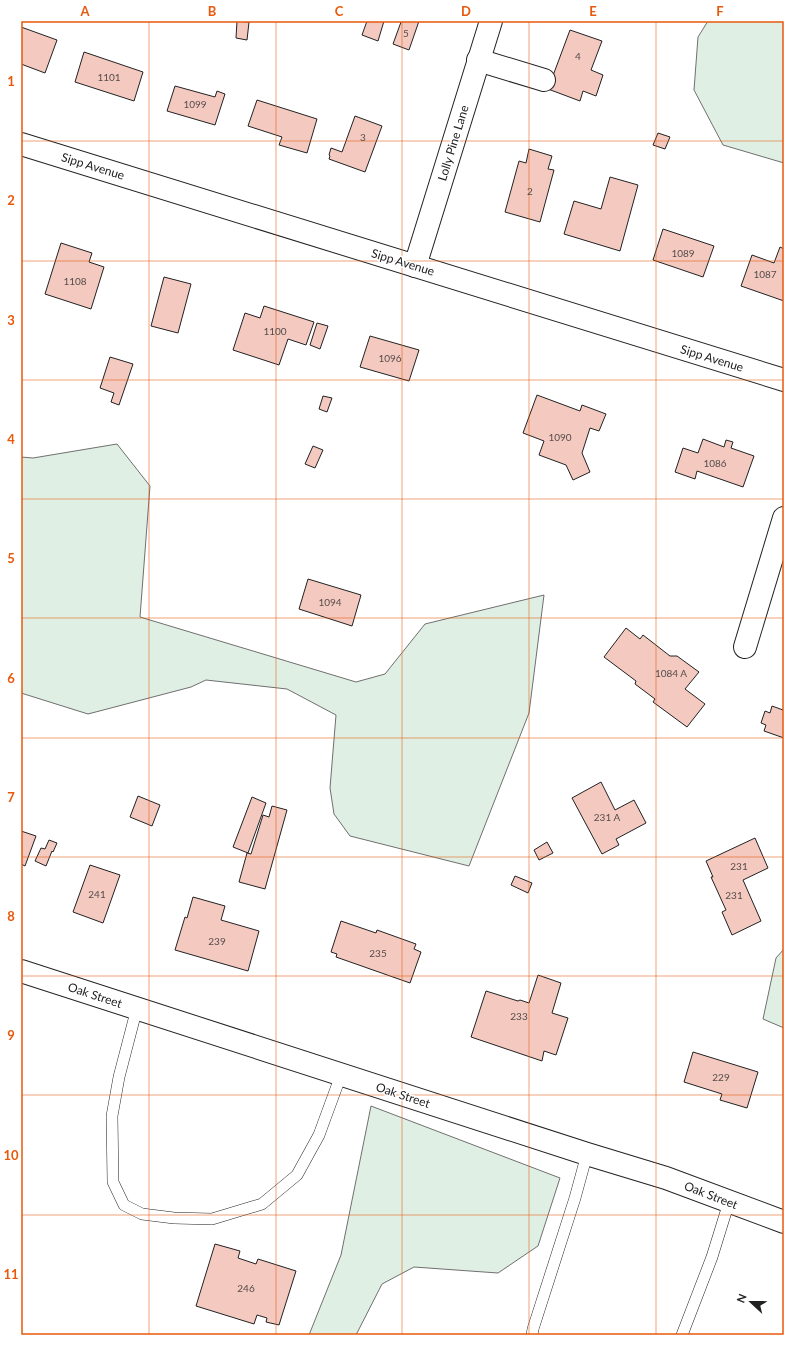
<svg xmlns="http://www.w3.org/2000/svg" width="805" height="1356" font-family="Lato,sans-serif">
	<rect width="100%" height="100%" fill="#fff"/>
	<g fill="#e0efe3" stroke="#6f6f6f">
		<polygon points="708,21 784,21 784,163 723,145 694,90 698,37"/>
		<polygon points="117,444 150,486 140,617 356,682 385,674 425,624 544,595 529,713 469,866 350,836 334,814 330,788 336,715 287,689 206,680 191,687 88,714 21,693 21,457 33,458"/>
		<polygon points="784,949 784,1028 763,1019 776,958"/>
		<polygon points="371,1106 560,1178 538,1246 498,1273 414,1267 382,1284 356,1335 309,1335 341,1255"/>
	</g>
	<g fill="#f3c9c0" stroke="#222">
		<polygon points="237,21 249,22 247,40 236,38"/>
		<polygon points="367,21 384,21 378,41 362,35"/>
		<polygon points="399,21 419,21 409,50 393,44 401,22"/>
		<polygon points="21,27 57,40 45,73 21,64"/>
		<polygon points="570,30 602,41 591,70 603,75 596,96 583,91 580,101 548,89"/>
		<polygon points="84,52 143,72 134,101 75,82"/>
		<polygon points="175,86 215,97 217,91 225,94 215,125 167,111"/>
		<polygon points="257,100 317,119 307,153 279,145 282,137 248,126"/>
		<polygon points="355,116 382,126 365,172 329,159 330,156 329,155 331,148 342,152"/>
		<polygon points="658,133 670,137 665,149 653,145"/>
		<polygon points="529,149 552,156 548,169 554,170 540,222 505,212 519,161 526,163"/>
		<polygon points="610,177 638,185 620,251 564,234 574,201 601,209"/>
		<polygon points="663,229 714,246 703,277 653,260"/>
		<polygon points="61,243 92,253 89,262 104,267 91,309 45,294"/>
		<polygon points="780,247 784,249 784,301 741,286 752,255 774,263"/>
		<polygon points="164,277 191,284 178,333 151,326"/>
		<polygon points="264,306 314,322 306,345 288,339 279,365 233,350 245,313 260,318"/>
		<polygon points="317,323 328,326 320,349 310,345"/>
		<polygon points="370,336 419,350 409,381 360,367"/>
		<polygon points="110,357 133,364 119,405 111,402 114,393 100,388"/>
		<polygon points="537,395 580,411 582,405 606,414 599,431 590,428 582,453 590,472 573,480 566,465 539,455 544,441 523,433"/>
		<polygon points="323,396 332,398 327,412 319,409"/>
		<polygon points="703,439 724,447 726,440 733,442 731,448 754,456 743,487 697,471 695,479 675,472 683,448 698,453"/>
		<polygon points="313,446 323,450 315,468 305,464"/>
		<polygon points="308,579 361,595 352,626 299,609"/>
		<polygon points="626,628 640,639 643,635 670,656 677,656 699,672 685,689 705,704 687,727 653,702 655,699 635,684 636,681 604,657"/>
		<polygon points="772,706 783,710 784,706 784,738 764,731 766,725 761,723 765,711 770,713"/>
		<polygon points="601,782 615,810 634,800 646,823 616,839 619,845 602,854 572,798"/>
		<polygon points="138,796 160,805 152,826 130,817"/>
		<polygon points="252,797 266,803 248,853 233,847"/>
		<polygon points="272,806 287,810 265,889 239,882 247,853 251,854 263,815 269,817"/>
		<polygon points="21,831 36,836 25,866 21,864"/>
		<polygon points="755,838 768,868 743,880 761,921 732,935 722,912 726,910 711,877 713,877 706,861"/>
		<polygon points="49,840 57,843 53,852 52,851 46,866 35,861 41,848 45,849"/>
		<polygon points="547,842 553,853 539,860 534,850"/>
		<polygon points="90,865 120,875 103,923 73,912"/>
		<polygon points="515,876 532,883 528,893 511,885"/>
		<polygon points="193,897 225,906 221,920 259,931 248,971 175,950 185,917 187,918"/>
		<polygon points="341,921 376,933 377,930 416,944 414,949 421,952 410,983 336,957 337,954 331,952"/>
		<polygon points="538,975 561,983 552,1013 568,1018 556,1055 544,1051 542,1061 471,1037 486,991 518,1001 520,1000 529,1003"/>
		<polygon points="693,1052 758,1072 747,1108 720,1100 722,1094 684,1082"/>
		<polygon points="215,1244 240,1251 238,1258 256,1264 258,1259 296,1271 279,1325 266,1322 267,1318 257,1315 254,1324 196,1306"/>
	</g>
	<g fill="none" stroke-linecap="round" stroke-linejoin="round">
		<g stroke="#222" stroke-width="12">
			<g id="service">
				<polyline points="137,1008 119,1077 112,1116 113,1182 124,1205 142,1214 174,1218 212,1219 262,1204 297,1175 319,1135 341,1075"/>
				<polyline points="532,1335 533,1329 575,1198 587,1154"/>
				<polyline points="682,1335 712,1257 729,1202"/>
			</g>
		</g>
		<g stroke="#222" stroke-width="24">
			<g id="minor">
				<polyline points="478,60 544,80"/>
				<polyline points="415,266 491,21"/>
				<polyline points="745,647 784,518"/>
				<polyline points="21,971 587,1154 666,1178 784,1222"/>
			</g>
		</g>
		<g stroke="#222" stroke-width="24">
			<polyline id="tertiary" points="21,144 784,380"/>
		</g>
		<use href="#service" stroke="#fff" stroke-width="11"/>
		<use href="#minor" stroke="#fff" stroke-width="22"/>
		<use href="#tertiary" stroke="#fff" stroke-width="22"/>
	</g>
	<path fill="none" stroke="#e8590c" stroke-width="1" stroke-opacity="0.55" d="M149,21V1335M276,21V1335M402,21V1335M529,21V1335M656,21V1335M21,141H784M21,261H784M21,380H784M21,499H784M21,618H784M21,738H784M21,857H784M21,976H784M21,1095H784M21,1215H784"/>
	<g text-anchor="middle" dominant-baseline="central" stroke-width="3" stroke-linejoin="round" paint-order="stroke">
		<g font-size="10" fill="#564c4a">
			<text x="406" y="33">5</text>
			<text x="578" y="56">4</text>
			<text x="109" y="77">1101</text>
			<text x="195" y="104">1099</text>
			<text x="363" y="137">3</text>
			<text x="530" y="191">2</text>
			<text x="683" y="253">1089</text>
			<text x="765" y="274">1087</text>
			<text x="75" y="281">1108</text>
			<text x="275" y="331">1100</text>
			<text x="390" y="358">1096</text>
			<text x="560" y="437">1090</text>
			<text x="715" y="463">1086</text>
			<text x="330" y="602">1094</text>
			<text x="671" y="673">1084 A</text>
			<text x="607" y="817">231 A</text>
			<text x="739" y="866">231</text>
			<text x="97" y="894">241</text>
			<text x="734" y="895">231</text>
			<text x="217" y="941">239</text>
			<text x="378" y="953">235</text>
			<text x="519" y="1016">233</text>
			<text x="721" y="1077">229</text>
			<text x="246" y="1288">246</text>
		</g>
		<g font-size="12" fill="#222" stroke="#fff">
			<text transform="translate(453 143) rotate(-73)">Lolly Pine Lane</text>
			<text transform="translate(93 166) rotate(17)">Sipp Avenue</text>
			<text transform="translate(403 262) rotate(17)">Sipp Avenue</text>
			<text transform="translate(712 358) rotate(17)">Sipp Avenue</text>
			<text transform="translate(95 995) rotate(18)">Oak Street</text>
			<text transform="translate(403 1095) rotate(18)">Oak Street</text>
			<text transform="translate(711 1195) rotate(21)">Oak Street</text>
		</g>
	</g>
	<rect width="805" height="1356" fill="none" stroke="#ffffff" stroke-width="44"/>
	<g transform="translate(751 1302) rotate(292)" stroke="#ffffff" stroke-width="3" paint-order="stroke">
	<path d="M0-3L7 15L0 10L-7 15Z" fill="#222222"/>
	<text y="-6" font-size="11" font-weight="bold" text-anchor="middle" fill="#222222">N</text>
	</g>
	<rect x="22" y="22" width="761" height="1312" fill="none" stroke="#e8590c" stroke-width="1.5"/>
	<g font-size="13" text-anchor="middle" font-weight="bold" fill="#e8590c">
		<text x="85" y="16">A</text>
		<text x="212" y="16">B</text>
		<text x="339" y="16">C</text>
		<text x="466" y="16">D</text>
		<text x="593" y="16">E</text>
		<text x="720" y="16">F</text>
		<text x="11" y="86">1</text>
		<text x="11" y="205">2</text>
		<text x="11" y="325">3</text>
		<text x="11" y="444">4</text>
		<text x="11" y="563">5</text>
		<text x="11" y="683">6</text>
		<text x="11" y="802">7</text>
		<text x="11" y="921">8</text>
		<text x="11" y="1040">9</text>
		<text x="11" y="1160">10</text>
		<text x="11" y="1279">11</text>
	</g>
</svg>
